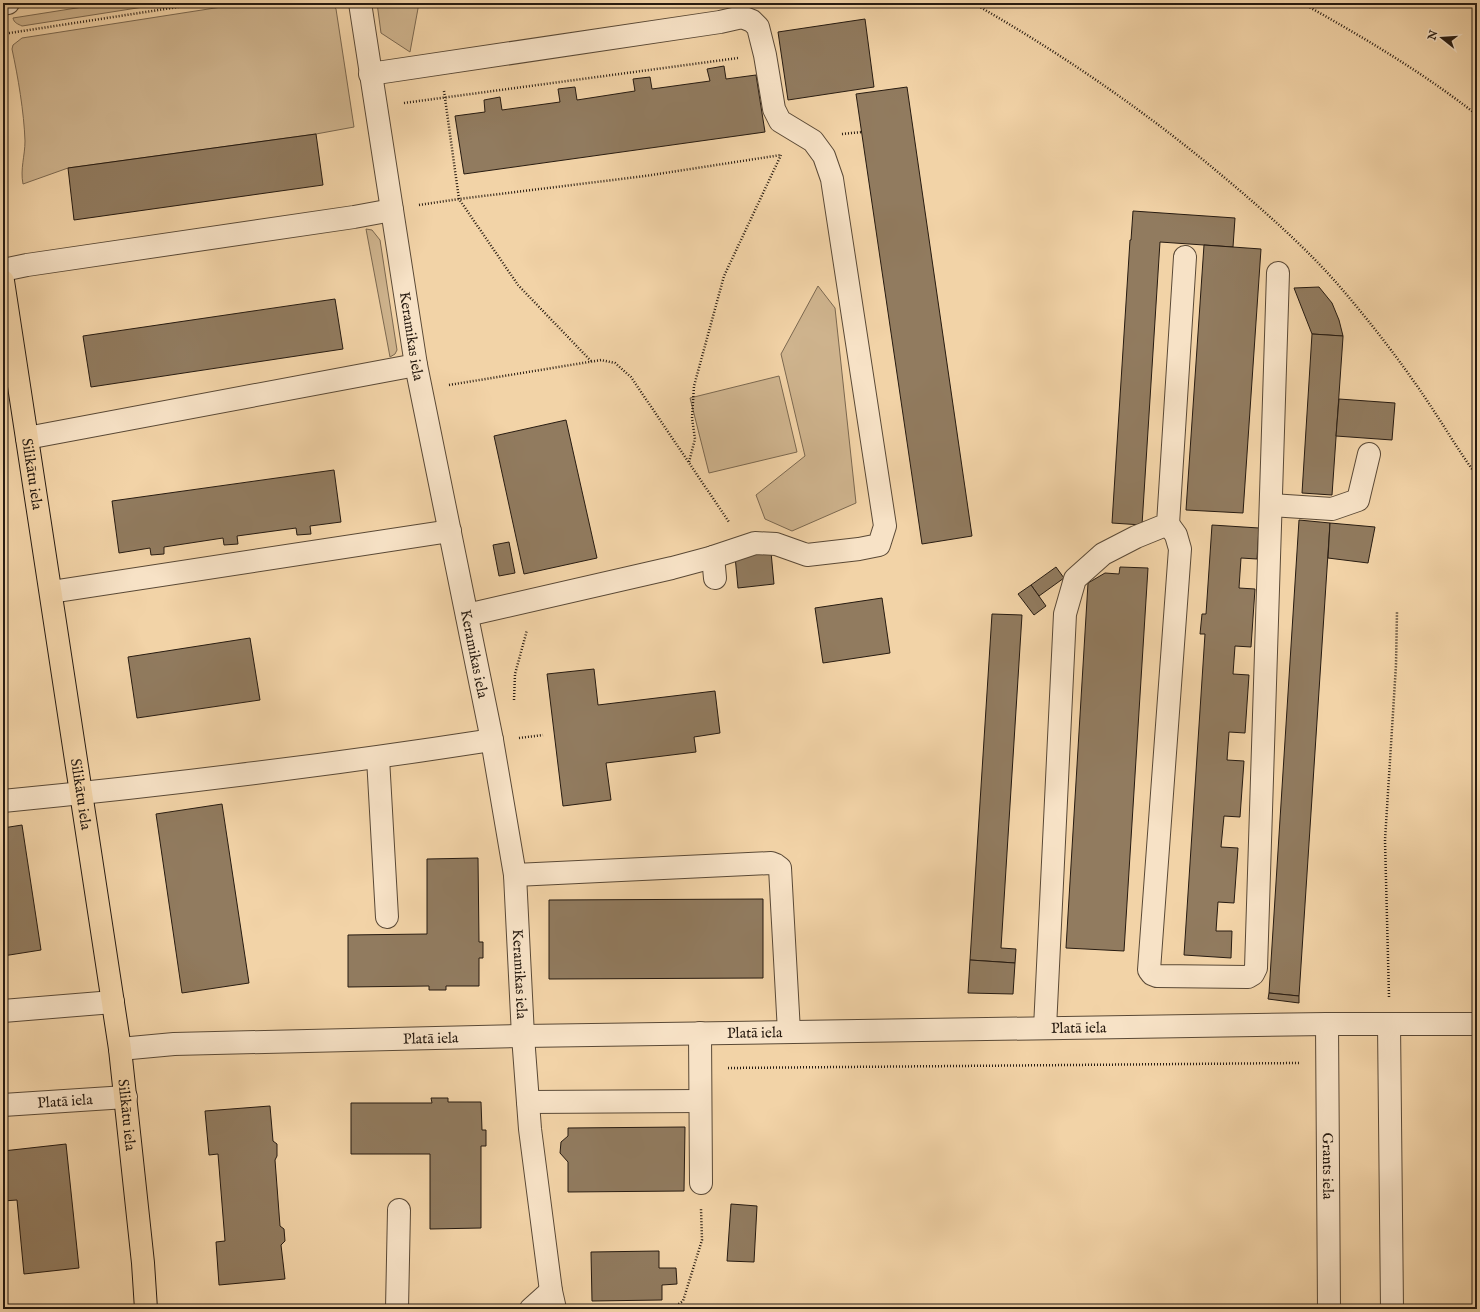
<svg xmlns="http://www.w3.org/2000/svg" width="1480" height="1312" font-family="'IM FELL English',serif">
	<rect width="100%" height="100%" fill="#f2d3a7"/>
	<filter id="stains"><feTurbulence type="fractalNoise" baseFrequency=".005" numOctaves="4"/><feColorMatrix values="0 0 0 0 .2 0 0 0 0 .09 0 0 0 0 .02 0 0 0 .5 -.17"/></filter>
	<radialGradient id="worn" r=".72"><stop offset=".6" stop-color="#630" stop-opacity="0"/><stop offset="1" stop-color="#630" stop-opacity=".3"/></radialGradient>
	<g fill="#cfb48e" stroke="#7b6850">
		<path d="M108,3H169L22,26C18,24 14,23 13,18Z"/>
		<path d="M247,3H332L336,9L354,127L316,134L68,168L23,184C20,169 25,156 25,141C24,112 18,77 12,49L13,45L22,38Z"/>
		<polygon points="377,3 419,3 410,52 381,33"/>
		<polygon points="366,229 372,230 380,240 397,350 395,354 390,357"/>
		<polygon points="818,286 835,308 856,503 792,531 765,519 756,495 805,456 781,354"/>
		<polygon points="779,376 797,452 709,473 690,398"/>
	</g>
	<g fill="#917b5f" stroke="#271b11">
		<polygon points="865,19 874,87 788,100 778,32"/>
		<polygon points="724,66 726,79 756,75 765,132 464,174 455,116 485,112 484,100 500,97 502,110 560,102 558,89 575,87 577,100 635,91 633,79 650,77 652,89 710,81 707,69"/>
		<polygon points="907,87 972,536 922,544 856,94"/>
		<polygon points="316,134 323,185 74,220 68,168"/>
		<polygon points="1133,211 1235,218 1233,247 1160,242 1142,525 1112,523 1130,240 1131,240"/>
		<polygon points="1204,245 1261,249 1243,513 1186,510"/>
		<polygon points="1319,287 1332,303 1339,320 1343,336 1312,334 1294,288"/>
		<polygon points="335,299 343,349 91,387 83,336"/>
		<polygon points="1312,334 1343,336 1343,337 1332,495 1302,493"/>
		<polygon points="1339,399 1395,403 1392,440 1336,436"/>
		<polygon points="566,420 597,558 524,574 494,436"/>
		<polygon points="334,470 341,522 310,526 311,534 297,535 296,528 237,536 238,544 224,545 223,538 164,547 164,554 151,555 150,548 119,553 112,501"/>
		<polygon points="1299,520 1330,523 1299,996 1269,993"/>
		<polygon points="1330,523 1375,527 1368,563 1328,558"/>
		<polygon points="1212,525 1259,528 1257,559 1241,558 1239,588 1255,589 1251,647 1235,646 1233,674 1249,675 1245,733 1229,732 1227,760 1244,761 1240,817 1224,816 1221,847 1238,848 1234,903 1218,902 1216,931 1232,931 1231,958 1184,955 1205,634 1200,634 1202,614 1206,614"/>
		<polygon points="509,542 515,573 499,576 493,545"/>
		<polygon points="771,552 774,584 738,588 735,556"/>
		<polygon points="1056,567 1064,578 1039,596 1031,585"/>
		<polygon points="1120,567 1148,568 1124,951 1066,948 1088,583 1105,573 1119,574"/>
		<polygon points="1031,585 1046,606 1034,615 1018,594"/>
		<polygon points="882,598 890,653 823,663 815,608"/>
		<polygon points="992,614 1022,615 1001,948 1016,949 1015,963 970,960"/>
		<polygon points="250,638 260,700 137,718 128,657"/>
		<polygon points="594,669 598,705 715,691 720,733 694,737 696,752 606,763 611,800 563,806 547,674"/>
		<polygon points="222,804 249,983 182,993 156,814"/>
		<polygon points="22,825 41,950 3,956 3,828"/>
		<polygon points="478,858 479,942 483,942 483,958 479,958 479,986 446,986 446,990 429,990 429,986 348,987 348,935 427,934 427,859"/>
		<polygon points="763,899 763,978 549,979 549,900"/>
		<polygon points="970,960 1015,963 1013,994 968,993"/>
		<polygon points="1269,993 1299,996 1299,1003 1268,999"/>
		<polygon points="431,1098 448,1098 448,1102 481,1102 482,1130 486,1130 486,1146 481,1146 481,1228 430,1229 430,1154 351,1154 351,1103 432,1103"/>
		<polygon points="270,1106 273,1141 277,1144 277,1156 275,1160 280,1226 284,1229 285,1241 281,1245 285,1279 219,1285 216,1242 225,1241 218,1154 209,1155 205,1111"/>
		<polygon points="685,1127 684,1191 568,1192 568,1162 560,1153 561,1142 568,1136 568,1128"/>
		<polygon points="66,1144 79,1268 24,1274 17,1200 3,1201 3,1151"/>
		<polygon points="731,1204 757,1206 754,1262 727,1261"/>
		<polygon points="659,1251 659,1268 676,1268 677,1284 662,1285 662,1300 592,1301 591,1252"/>
	</g>
	<g fill="none" stroke-linecap="round" stroke-linejoin="round">
		<g stroke="#5a4936" stroke-width="24">
			<g id="minor">
				<path id="s1" d="M360,3L416,365L492,740L515,875L523,1036L530,1129L551,1291L555,1309"/>
				<polyline points="3,4 8,3"/>
				<polyline points="370,74 720,22 742,17 752,21 758,27 765,55 774,109 780,121 813,141 824,156 832,179 885,526 879,545 859,549 807,555 776,544 755,543 713,557 672,568 467,615"/>
				<polyline points="3,270 27,265 354,217 392,210"/>
				<polyline points="27,438 416,365"/>
				<polyline points="1271,505 1332,509 1358,500 1369,454"/>
				<polyline points="1168,524 1176,535 1180,549 1149,970 1152,974 1157,976 1248,977 1253,974 1256,968 1278,273"/>
				<polyline points="713,557 715,578"/>
				<polyline points="51,592 450,531"/>
				<polyline points="378,758 387,917"/>
				<path d="M3,801C167,785 330,765 492,740"/>
				<polyline points="515,875 771,863 776,865 780,868 789,1032"/>
				<polyline points="3,1011 113,1002"/>
				<path id="s2" d="M1327,1024L1329,1309"/>
				<polyline points="1389,1024 1392,1309"/>
				<polyline points="1045,1028 1065,614 1075,579 1103,554 1136,537 1168,524 1185,257"/>
				<polyline points="700,1033 701,1183"/>
				<path id="s3" d="M120,1049L174,1044L523,1036L1327,1024H1477"/>
				<polyline points="528,1102 700,1101"/>
				<path id="s4" d="M3,1105L126,1097"/>
				<polyline points="397,1309 399,1210"/>
				<polyline points="531,1309 551,1291"/>
			</g>
		</g>
		<g stroke="#271b11" stroke-width="24">
			<g id="major">
				<path id="s5" d="M3,281L120,1049L143,1263L146,1309"/>
			</g>
		</g>
		<g stroke="#271b11" stroke-width="2.5" stroke-dasharray="1 2" stroke-linecap="butt">
			<path d="M973,3C1057,51 1138,106 1213,168C1255,203 1297,239 1334,280C1369,320 1403,364 1432,408C1447,431 1461,454 1477,476"/>
			<path d="M1302,3C1363,37 1422,72 1477,115"/>
			<polyline points="3,34 204,3"/>
			<polyline points="444,91 459,199 518,285 591,361"/>
			<polyline points="404,103 738,58"/>
			<polyline points="842,134 862,132"/>
			<polyline points="419,205 459,199 645,176 781,155"/>
			<polyline points="449,385 601,360 615,363 631,377 729,522"/>
			<polyline points="689,462 695,439 692,418 694,386 724,276 781,155"/>
			<polyline points="514,700 515,674 527,630"/>
			<polyline points="519,738 543,735"/>
			<polyline points="1389,997 1385,840 1396,665 1397,612"/>
			<polyline points="728,1068 1299,1063"/>
			<polyline points="671,1309 683,1301 702,1240 701,1209"/>
		</g>
		<use href="#minor" stroke="#f7e2c6" stroke-width="22"/>
		<use href="#major" stroke="#f2d3a7" stroke-width="22"/>
	</g>
	<g text-anchor="middle" dominant-baseline="central" stroke-width="3" stroke-linejoin="round" paint-order="stroke">
		<g font-size="15" fill="#271b11" stroke="#f7e2c6">
			<text stroke="none"><textPath href="#s1" startOffset="337">Keramikas iela</textPath></text>
			<text stroke="none"><textPath href="#s5" startOffset="195">Silikātu iela</textPath></text>
			<text stroke="none"><textPath href="#s1" startOffset="661">Keramikas iela</textPath></text>
			<text stroke="none"><textPath href="#s5" startOffset="519">Silikātu iela</textPath></text>
			<text stroke="none"><textPath href="#s1" startOffset="985">Keramikas iela</textPath></text>
			<text stroke="none"><textPath href="#s3" startOffset="959">Platā iela</textPath></text>
			<text stroke="none"><textPath href="#s3" startOffset="635">Platā iela</textPath></text>
			<text stroke="none"><textPath href="#s3" startOffset="311">Platā iela</textPath></text>
			<text stroke="none"><textPath href="#s4" startOffset="62">Platā iela</textPath></text>
			<text stroke="none"><textPath href="#s5" startOffset="843">Silikātu iela</textPath></text>
			<text stroke="none"><textPath href="#s2" startOffset="142">Grants iela</textPath></text>
		</g>
	</g>
	<rect width="1480" height="1312" fill="none" stroke="#f2d3a7" stroke-width="16"/>
	<rect x="4" y="4" width="1472" height="1304" fill="none" stroke="#271b11" stroke-width="2"/>
	<rect x="8" y="8" width="1464" height="1296" fill="none" stroke="#271b11"/>
	<g transform="translate(1442 38) rotate(287)" stroke="#f7e2c6" stroke-width="3" paint-order="stroke">
	<path d="M0-3L7 15L0 10L-7 15Z" fill="#271b11"/>
	<text y="-6" font-size="11" font-weight="bold" text-anchor="middle" fill="#271b11">N</text>
	</g>
	<rect width="100%" height="100%" filter="url(#stains)"/>
	<rect width="100%" height="100%" fill="url(#worn)"/>
</svg>
